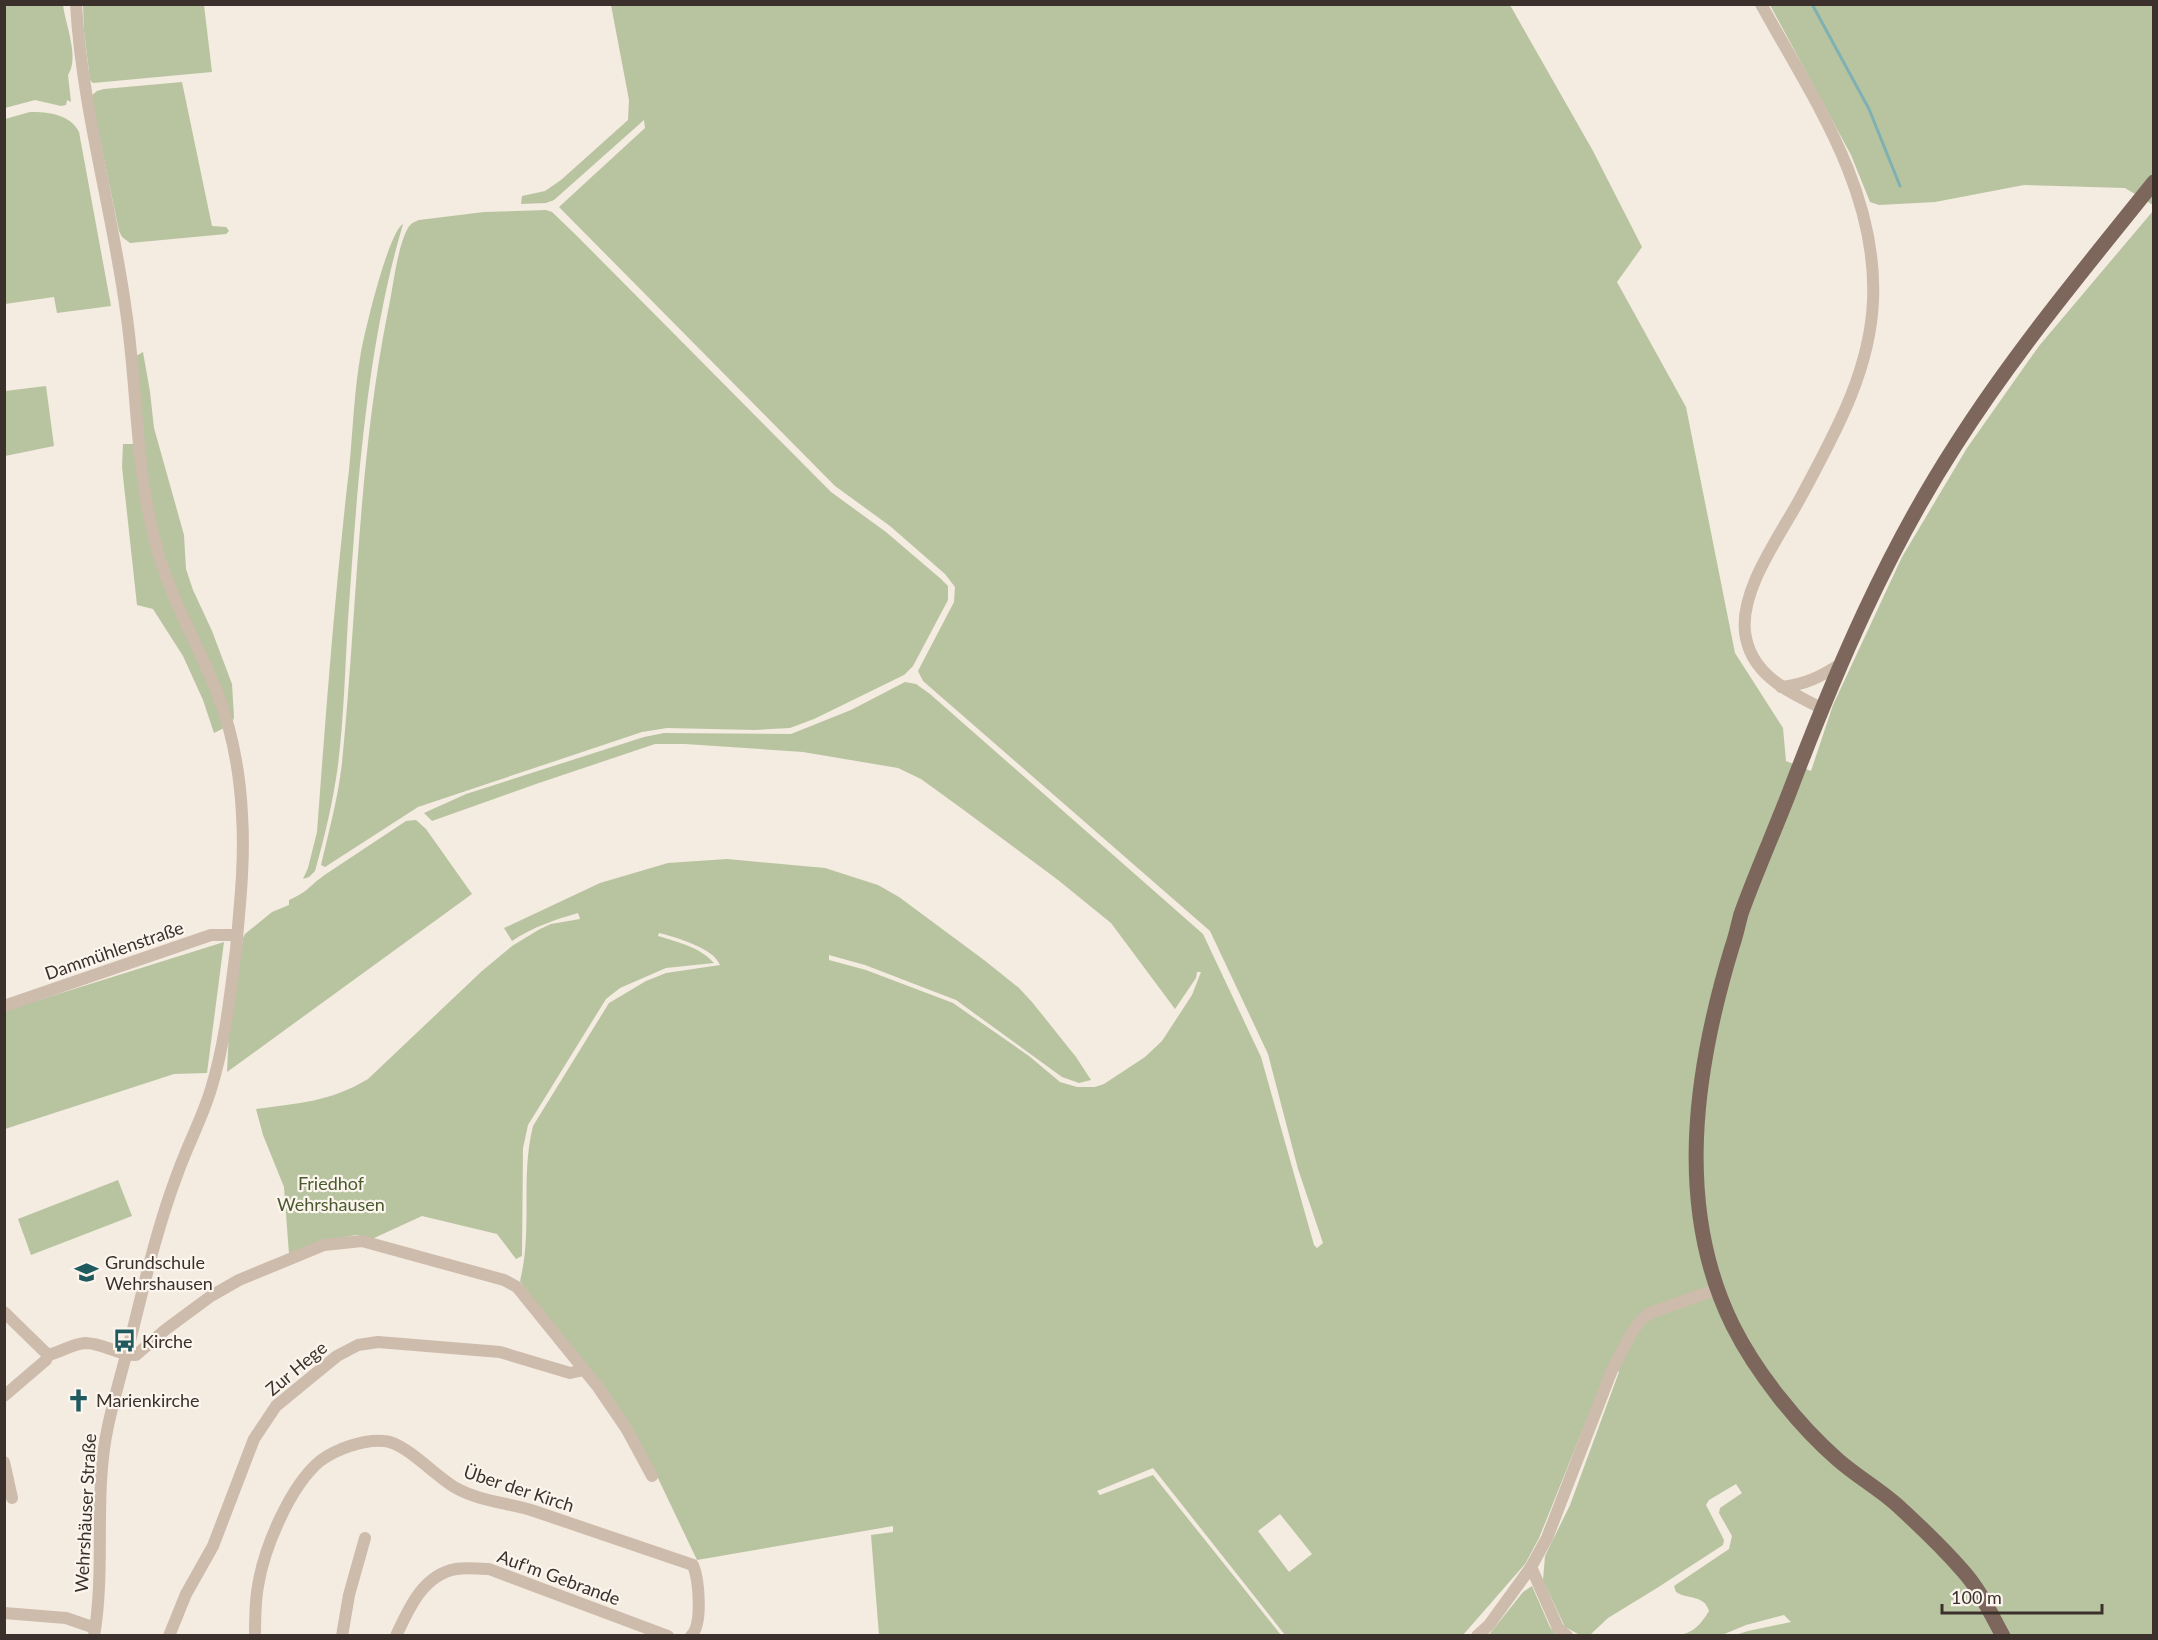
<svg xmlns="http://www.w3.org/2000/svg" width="2158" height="1640" viewBox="0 0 2158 1640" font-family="Lato,sans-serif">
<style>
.green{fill:#b8c4a0;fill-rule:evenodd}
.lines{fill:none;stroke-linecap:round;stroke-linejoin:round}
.stream{stroke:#7fb0b2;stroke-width:3}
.minor{stroke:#cdbbac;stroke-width:12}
.major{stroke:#7d675c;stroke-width:15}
.labels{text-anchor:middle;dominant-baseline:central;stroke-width:4.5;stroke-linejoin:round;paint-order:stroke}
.street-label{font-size:18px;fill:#3b302b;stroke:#fbf5ee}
.park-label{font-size:18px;fill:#4a5a2e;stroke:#fbf5ee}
.poi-label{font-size:18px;fill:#3b302b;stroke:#fbf5ee;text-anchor:start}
</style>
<rect width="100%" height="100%" fill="#f4ebe1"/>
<!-- green -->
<g class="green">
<path d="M5,4L63,5C65,23 80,58 68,75L71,102L67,100L66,105L61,106L35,100L5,108Z"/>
<path d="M83,5H204L212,72L93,83L90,80L84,31Z"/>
<path d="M611,5H1510L1593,151L1642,247L1617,282L1686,407L1735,653L1783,728L1786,761L1811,771L1833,705L1902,557L1967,448L2039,346L2153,211V1635H1735L1748,1631L1791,1622L1784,1615L1746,1625L1722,1635H1677C1693,1634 1701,1624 1709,1611C1704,1594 1688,1600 1676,1592L1674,1586L1729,1549L1732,1536L1719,1513L1720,1508L1742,1493L1736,1484L1709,1500L1706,1505L1724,1540L1723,1545L1657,1588L1608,1618L1590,1635H1580L1565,1627L1543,1580L1545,1556L1570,1505L1619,1372L1610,1362L1539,1538L1525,1564L1463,1635H1285L1153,1468L1097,1491L1100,1495L1153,1475L1281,1635H879L871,1535L893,1532V1526L697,1560L656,1474L520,1281C533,1229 520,1178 533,1126L609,1003L646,981L666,973L720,965C714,948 675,937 659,933L658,936C677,942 700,947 714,963L666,968L620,988L606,999L528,1125L523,1148L522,1256L516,1259L497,1234L422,1216L372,1239L356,1235L324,1241L289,1254L284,1187L263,1135L256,1109C299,1103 330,1102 368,1079L482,971L512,946L540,929L551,924L580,919L578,913C554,920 533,927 512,941L504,928L600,883L668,863L727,859L825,868L878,885L899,897L984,960L1019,988L1032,1002L1076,1057L1091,1080L1079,1083L1062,1077L956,1000L865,965L829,955V960L866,970L953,1003L1029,1056L1060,1082L1077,1087H1095L1104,1084L1145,1057L1162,1041L1192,995L1201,972H1197L1196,978L1175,1009L1111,923L1058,880L961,808L921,779L898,768L803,752L685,744H655L536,784L432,821L424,813L466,794L644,737L664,733L791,734L851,710L905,682L916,684L930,694L1203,934L1261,1057L1314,1245L1317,1248L1323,1243L1298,1169L1268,1054L1210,931L923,681L918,671L954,602L955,587L945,574L890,526L835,486L559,207L645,128L644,120L554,200L546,203L521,204L522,196L545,191L561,180L628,120L629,100ZM1280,1514L1312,1554L1289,1572L1258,1531Z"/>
<path d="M1770,5H2153V205L2125,188L2024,185L1935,202L1879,205L1870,202L1851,155Z"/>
<path d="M182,82L212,226L226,227L229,231L226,234L130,243L122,237L119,231L91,96L97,91L104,89Z"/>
<path d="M30,112C48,112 70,114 79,132L111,306L57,313L54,297L5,304V119Z"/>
<path d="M546,210L552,212L576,235L831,492L886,532L941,579L948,586V600L913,666L904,675L814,719L790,728L755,730L667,728L642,732L418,807L325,867L321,865C329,831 338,798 342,763C357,613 358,460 388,311C393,289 397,247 408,228C411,223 414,222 419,220L484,212Z"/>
<path d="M403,224C366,349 357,490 348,620C345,668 344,717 338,765C333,801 325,836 315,871L309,877L303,879L308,868L317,832C326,711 335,590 349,470C353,431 354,391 361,352C365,331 388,233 403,224Z"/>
<path d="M143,352L150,392L154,428L184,535L186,569L193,590L212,631L232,684L234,717L232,724L214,733L203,700L183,656L153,609L137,605L122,467L123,444H144L136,356Z"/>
<path d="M46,386L54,446L5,456V391Z"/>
<path d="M416,820L426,829L472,894L227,1072L229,1032L243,938L245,934L272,912L289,905V900C308,892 310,885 326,874L406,821Z"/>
<path d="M224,942L207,1073L174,1074L5,1129L4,1011Z"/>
<path d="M118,1180L132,1216L31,1255L18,1219Z"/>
<path d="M1532,1586L1550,1627L1556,1635L1488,1636L1523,1592Z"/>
</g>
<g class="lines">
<!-- stream -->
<path class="stream" d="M1812,4L1869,109L1900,186"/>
<!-- minor -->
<g class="minor">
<path d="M76,4C82,109 112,208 126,311C138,392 135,474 158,552C172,601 198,645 217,692C232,730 240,774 242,815C245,859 240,904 236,949C230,996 225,1044 211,1089C202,1119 187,1146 177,1175C158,1225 146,1277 133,1329C125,1361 115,1393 108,1426C93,1495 106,1566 94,1636"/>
<path d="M1761,4C1812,97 1878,190 1873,301C1870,372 1834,435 1802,495C1782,533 1740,588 1745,632C1750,674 1787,691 1821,708"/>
<path d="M1781,687C1805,685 1822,676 1842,663"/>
<path d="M4,1006L211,935H237"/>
<path d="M4,1312L48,1355"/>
<path d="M48,1355C61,1352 72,1344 85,1343C103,1343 118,1355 136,1355L165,1330L211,1296L239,1280L324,1245L362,1241L504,1280L517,1287L598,1387L626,1428L652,1476"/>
<path d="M4,1396L46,1360L48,1355"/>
<path d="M4,1462L12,1498"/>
<path d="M1531,1567L1558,1628L1567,1636"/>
<path d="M4,1613L66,1618L95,1628"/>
<path d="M169,1636L186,1594L213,1546L254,1439L276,1406L337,1356L358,1345L378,1342L500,1352L570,1373L584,1370"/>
<path d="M255,1636C255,1619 255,1602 258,1586C264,1548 290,1486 320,1461C336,1449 364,1439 384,1441C405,1442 436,1477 456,1488C479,1501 509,1503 534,1511C587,1529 640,1547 693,1565C699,1580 703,1625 691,1636"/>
<path d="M342,1636L349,1595L365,1538"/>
<path d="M396,1636C409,1608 423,1575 456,1569C466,1567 478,1569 489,1569L668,1636"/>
<path d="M1477,1636L1489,1625L1531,1567L1547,1538L1612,1370L1631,1334L1641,1320L1650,1313L1718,1289"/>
</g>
<!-- major -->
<path class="major" d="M2003,1636C1991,1614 1980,1590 1963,1571C1943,1548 1920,1526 1897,1505C1878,1488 1856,1476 1837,1459C1798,1425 1756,1372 1733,1326C1674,1207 1695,1069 1732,947C1736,936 1738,925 1741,914C1756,872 1775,830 1791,788C1836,670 1886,553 1955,446C2014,353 2085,268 2154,182"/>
</g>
<!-- icons -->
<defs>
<symbol id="school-bare" viewBox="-9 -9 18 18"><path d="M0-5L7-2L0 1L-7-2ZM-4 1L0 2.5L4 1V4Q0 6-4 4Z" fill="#1f5a5e" stroke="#fbf5ee" stroke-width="2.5" paint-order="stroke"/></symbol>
<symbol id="bus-bare" viewBox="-9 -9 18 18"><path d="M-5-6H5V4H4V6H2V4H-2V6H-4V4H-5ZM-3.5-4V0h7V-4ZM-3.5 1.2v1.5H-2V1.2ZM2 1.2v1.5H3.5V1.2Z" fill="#1f5a5e" stroke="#fbf5ee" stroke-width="2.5" paint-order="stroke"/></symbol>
<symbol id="church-bare" viewBox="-9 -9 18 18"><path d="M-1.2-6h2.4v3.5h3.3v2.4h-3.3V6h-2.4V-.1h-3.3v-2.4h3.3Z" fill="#1f5a5e" stroke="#fbf5ee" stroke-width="2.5" paint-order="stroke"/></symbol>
</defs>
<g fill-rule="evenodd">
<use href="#school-bare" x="70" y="1256" width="33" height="33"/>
<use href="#bus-bare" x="108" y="1324" width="33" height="33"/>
<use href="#church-bare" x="62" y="1384" width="33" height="33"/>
</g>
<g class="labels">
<!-- street labels -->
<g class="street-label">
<text transform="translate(114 950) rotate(-19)">Dammühlenstraße</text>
<text transform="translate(296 1368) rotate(-40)">Zur Hege</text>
<text transform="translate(519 1488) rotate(18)">Über der Kirch</text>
<text transform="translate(85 1513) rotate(-87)">Wehrshäuser Straße</text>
<text transform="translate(559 1577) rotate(20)">Auf'm Gebrande</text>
</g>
<!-- park labels -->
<g class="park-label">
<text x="331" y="1183">Friedhof<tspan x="331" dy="21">Wehrshausen</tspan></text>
</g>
<!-- poi labels -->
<g class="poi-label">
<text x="105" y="1262">Grundschule<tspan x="105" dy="21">Wehrshausen</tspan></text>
<text x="142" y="1341">Kirche</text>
<text x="96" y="1400">Marienkirche</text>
</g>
</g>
<!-- border -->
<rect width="2158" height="1640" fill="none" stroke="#3b302b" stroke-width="12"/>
<!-- scale -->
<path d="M1942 1604v9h160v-9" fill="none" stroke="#3b302b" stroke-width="3"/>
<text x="1951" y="1604" font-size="18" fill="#3b302b" stroke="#fbf5ee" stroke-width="4.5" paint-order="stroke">100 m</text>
</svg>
